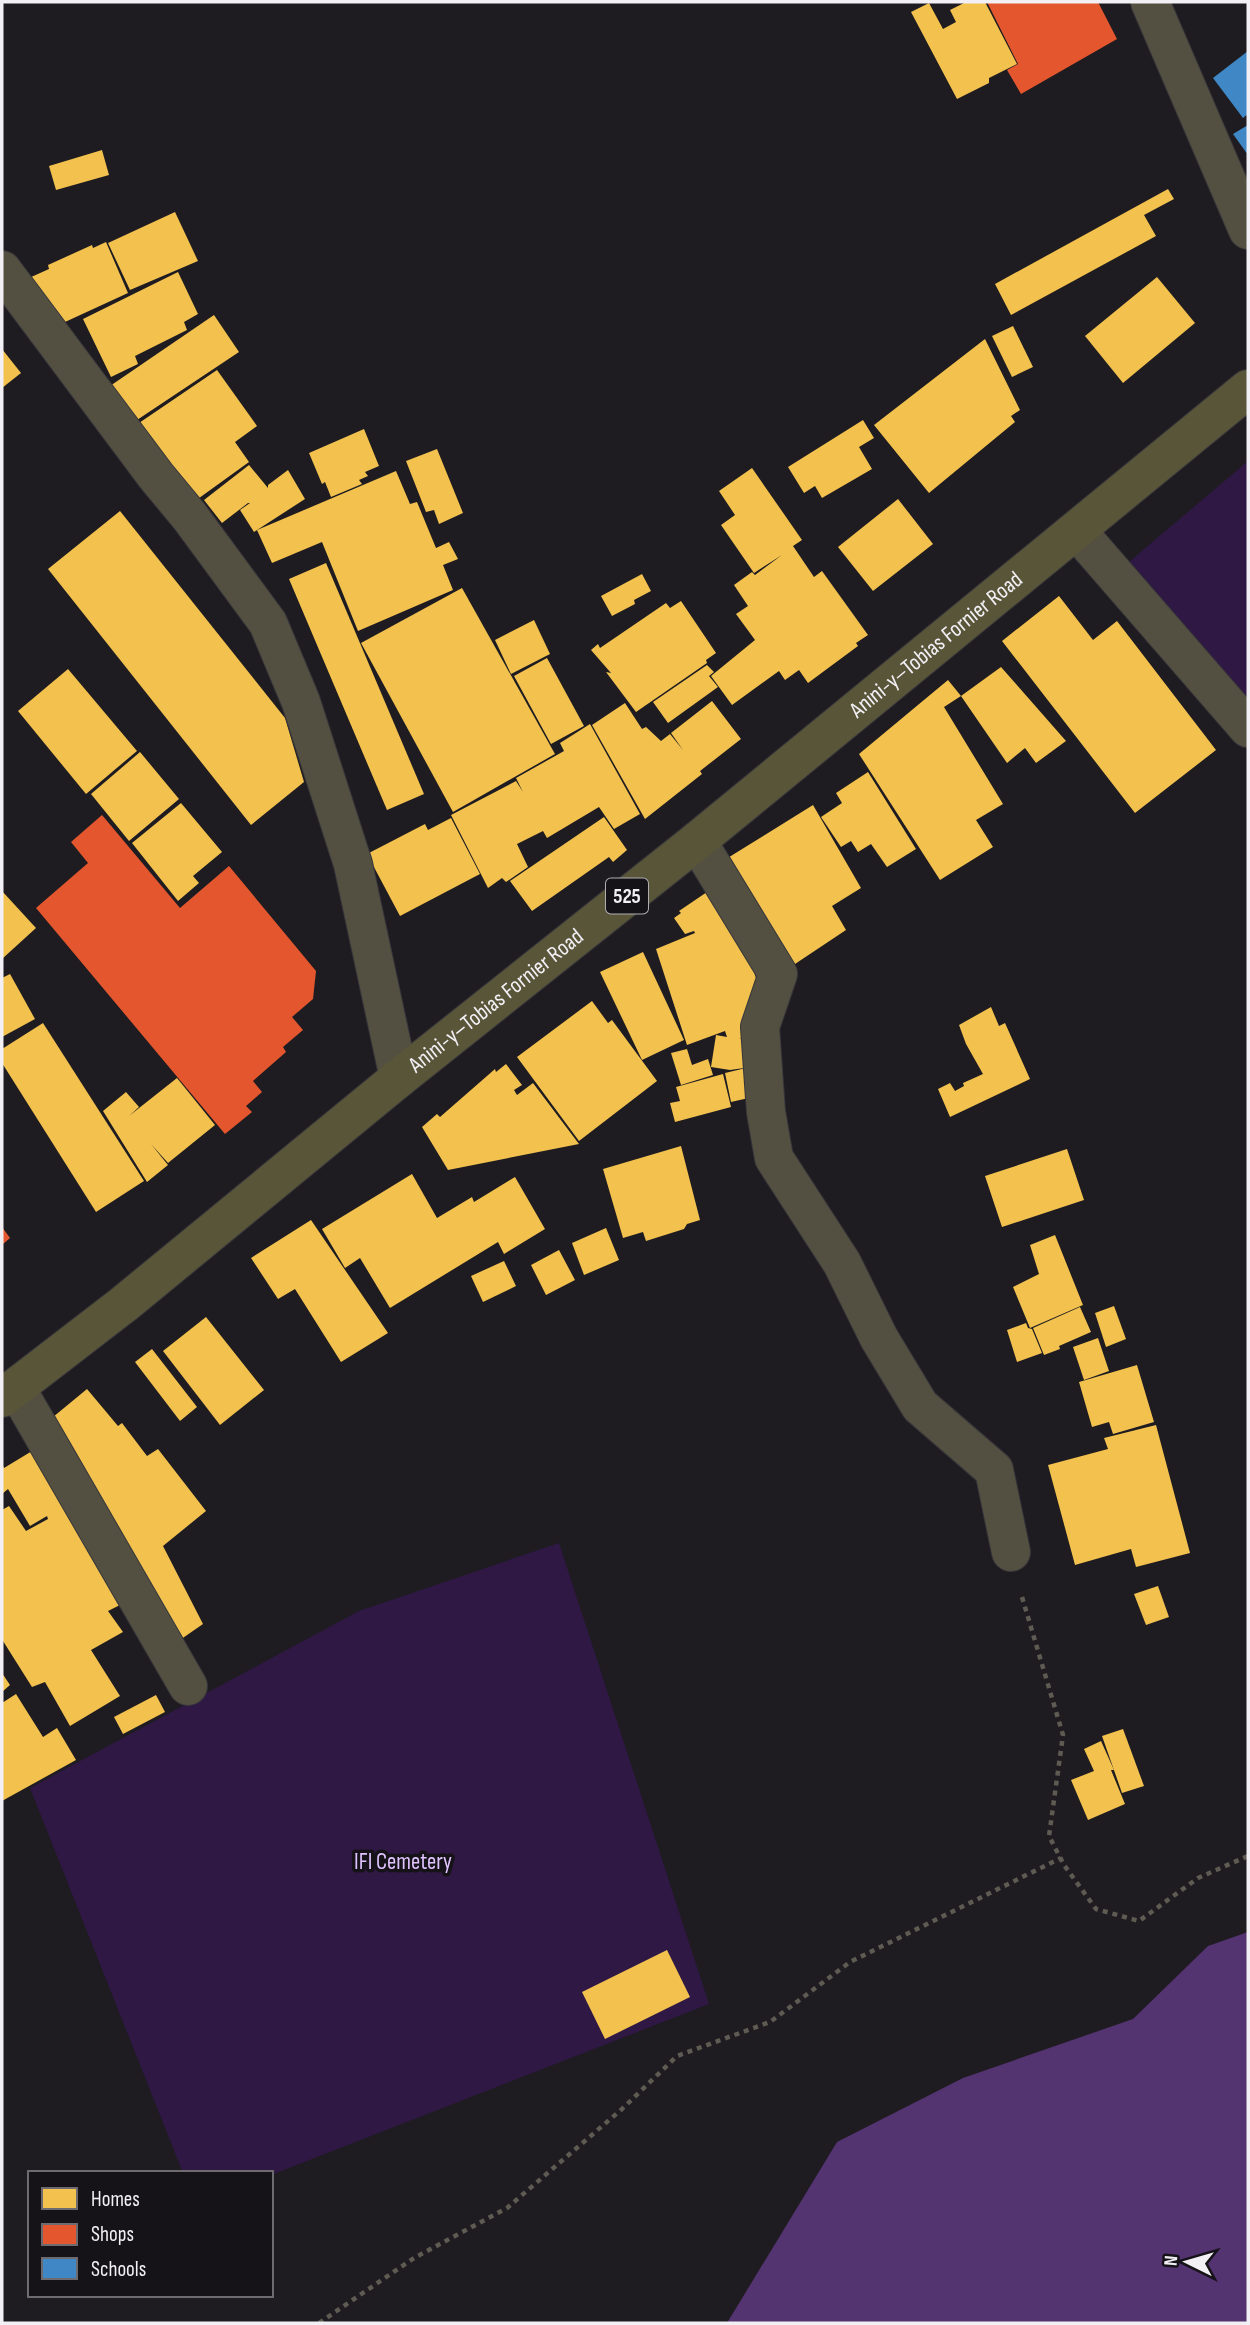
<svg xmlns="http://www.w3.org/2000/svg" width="1250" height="2325" viewBox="0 0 1250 2325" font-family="'Sofia Sans Condensed',sans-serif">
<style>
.green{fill:#2f1844}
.water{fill:#543371}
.homes{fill:#f2c14e}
.shops{fill:#e4572e}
.schools{fill:#3f88c5}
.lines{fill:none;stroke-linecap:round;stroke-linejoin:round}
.minor-casing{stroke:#37363a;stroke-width:40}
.major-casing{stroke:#37363a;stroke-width:40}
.path{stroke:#5d5b52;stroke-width:4.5;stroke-dasharray:5 5;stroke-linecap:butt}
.minor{stroke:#535041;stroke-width:38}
.major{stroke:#595539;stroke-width:38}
.labels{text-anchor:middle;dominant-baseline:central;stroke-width:7;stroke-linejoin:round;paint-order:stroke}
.shield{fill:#151218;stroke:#b0adb3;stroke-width:2}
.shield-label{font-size:21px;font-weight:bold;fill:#f2f0f5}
.street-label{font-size:23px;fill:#f2f0f5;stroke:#151218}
.park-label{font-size:23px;fill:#dfc2fe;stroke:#151218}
</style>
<rect width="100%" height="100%" fill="#1e1c21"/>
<!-- green -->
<g class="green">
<path d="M1248,461V725L1129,562Z"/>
<path d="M559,1543L709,2004L271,2175V2173H183L30,1788L359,1611Z"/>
</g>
<!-- water -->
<path class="water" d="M1248,1932V2323H727L837,2142L963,2078L1133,2019L1208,1946Z"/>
<!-- homes -->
<g class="homes">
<path d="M966,2H985L1017,64L989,78V83L957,99L911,12L929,3L943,29L956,22L950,10Z"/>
<path d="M102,150L109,175L56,190L49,166Z"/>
<path d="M1168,189L1174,199L1144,215L1156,236L1011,315L995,284Z"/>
<path d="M175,212L198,261L130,290L108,243Z"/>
<path d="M106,242L128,293L52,328L29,278L49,269L48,265L92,245L93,248Z"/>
<path d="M178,272L198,314L184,322L187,330L135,356L138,364L111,377L83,319Z"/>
<path d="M1157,277L1195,323L1123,383L1085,336Z"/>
<path d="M214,315L239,352L134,422L110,386Z"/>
<path d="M1013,326L1033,367L1012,377L992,336Z"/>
<path d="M985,339L1020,410L1011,416L1015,422L929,493L874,425Z"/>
<path d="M2,349L21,373L2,388Z"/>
<path d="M217,370L257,426L235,442L249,462L195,501L139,423Z"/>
<path d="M863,420L874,438L859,447L872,469L822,498L815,486L804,493L788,467Z"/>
<path d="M364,429L379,466L365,472L368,476L359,480L362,484L331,497L325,482L322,484L309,453Z"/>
<path d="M437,449L463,513L439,524L434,510L426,512L406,461Z"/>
<path d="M249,465L268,488V485L288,470L305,499L254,532L240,510L250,503H248L222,523L204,500Z"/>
<path d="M752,468L802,540L793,546L814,577L822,571L868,635L856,643L858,646L808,683L799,670L785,680L779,671L732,705L711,676L755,640L736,614L748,606L734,585L752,572L755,575L782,555L754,573L721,525L735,515L719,491Z"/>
<path d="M396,471L410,504L417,502L436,548L449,542L458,559L443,565L453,590L358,631L322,542L272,563L257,530Z"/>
<path d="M898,499L933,544L873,591L838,547Z"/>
<path d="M120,511L285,718L304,782L251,825L48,569Z"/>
<path d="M326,563L424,794L387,810L289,579Z"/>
<path d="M642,574L651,591L634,600L635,604L612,616L601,596Z"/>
<path d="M462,588L555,754L453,812L361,643Z"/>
<path d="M1059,596L1093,640L1117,621L1216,750L1135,813L1002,641Z"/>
<path d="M681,601L716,653L706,660L707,663L636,712L606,672L611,673L591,650L598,644L600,648L666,603L670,608Z"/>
<path d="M534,620L550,654L511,674L495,640Z"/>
<path d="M547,658L584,726L551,744L514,676Z"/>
<path d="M707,665L714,672L709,676L718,687L668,723L653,702Z"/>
<path d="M1001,667L1066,741L1036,763L1025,748L1007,763L961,696Z"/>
<path d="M68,669L137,751L86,794L18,711Z"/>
<path d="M948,680L961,696L944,707L1003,804L976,820L993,847L940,880L859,754Z"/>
<path d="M712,701L741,739L700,771L702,774L645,819L592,725L625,703L642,729L646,727L661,741L670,734L683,750L671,733Z"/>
<path d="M590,724L640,814L614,829L599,807L547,838L543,831L517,844L528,867L506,882L502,878L488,888L451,815L516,781L523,792L516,778L564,751L560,743Z"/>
<path d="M140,752L179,799L129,841L91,794Z"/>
<path d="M868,772L916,849L887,867L871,844L858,852L851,841L841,847L821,817L842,803L836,793Z"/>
<path d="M181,803L222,852L193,876L199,883L178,901L132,843Z"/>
<path d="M813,805L861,888L832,906L846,930L792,966L726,859Z"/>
<path d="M604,817L627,850L613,862L609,857L532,911L510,881Z"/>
<path d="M451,818L480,874L400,916L367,854L425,824L428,830Z"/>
<path d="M2,891L36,928L2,959Z"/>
<path d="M707,892L747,951L759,987L750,1040L739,1038L748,1041L744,1068L730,1070L711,1067L716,1035L727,1037L725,1031L687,1045L656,949L695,933L694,931L685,934L674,918L681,913L679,911Z"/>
<path d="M643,952L684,1040L642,1060L600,972Z"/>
<path d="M10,974L35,1019L2,1037V978Z"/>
<path d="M592,1001L608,1023L612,1020L657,1081L579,1141L517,1057Z"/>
<path d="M991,1007L999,1026L1005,1023L1030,1079L950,1117L938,1089L950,1083L955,1091L964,1086L963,1083L983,1074L966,1044L959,1025Z"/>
<path d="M43,1023L144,1181L96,1212L2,1063V1049Z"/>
<path d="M687,1049L692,1065L708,1059L713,1075L681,1085L671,1053Z"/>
<path d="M506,1064L522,1085L514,1090L517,1095L533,1083L579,1144L448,1170L422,1127L437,1114L440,1117L495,1069L496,1072Z"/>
<path d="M746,1068L753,1097L731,1102L725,1073Z"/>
<path d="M723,1074L731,1107L675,1122L670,1103L680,1101L676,1087Z"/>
<path d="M177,1078L215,1125L168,1163L151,1144L168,1165L147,1182L103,1111L126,1092L139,1107L129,1116Z"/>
<path d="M681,1146L700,1220L687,1224L684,1229L646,1241L643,1232L623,1238L603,1169Z"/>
<path d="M1067,1149L1084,1200L1002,1227L985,1176Z"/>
<path d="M412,1174L437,1218L472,1197L474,1202L515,1177L545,1229L504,1254L498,1242L390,1308L360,1258L345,1268L322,1229Z"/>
<path d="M311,1220L388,1333L341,1362L295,1289L278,1299L251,1258Z"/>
<path d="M606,1228L619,1260L584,1275L572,1243Z"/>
<path d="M1055,1235L1083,1305L1030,1328L1013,1287L1039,1274L1030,1245Z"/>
<path d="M559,1250L575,1280L546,1295L531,1265Z"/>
<path d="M504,1261L516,1286L483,1302L471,1276Z"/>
<path d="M1114,1306L1126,1339L1106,1347L1095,1313Z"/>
<path d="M1080,1307L1091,1332L1059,1346L1060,1349L1044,1355L1033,1328Z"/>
<path d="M206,1317L264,1390L220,1425L163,1351Z"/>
<path d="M1026,1323L1028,1328L1032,1329L1042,1353L1017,1362L1007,1330Z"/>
<path d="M1098,1338L1109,1371L1084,1380L1073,1347Z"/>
<path d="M152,1349L197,1407L180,1421L135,1362Z"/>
<path d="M1137,1365L1154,1422L1113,1434L1109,1422L1092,1427L1079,1382Z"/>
<path d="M87,1389L118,1426L122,1423L147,1456L158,1449L206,1511L163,1546L203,1624L177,1642L47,1422Z"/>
<path d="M1156,1425L1190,1553L1136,1567L1131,1549L1075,1565L1048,1465L1108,1449L1104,1438Z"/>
<path d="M37,1448L126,1602L108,1611L123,1632L91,1650L120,1696L70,1726L45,1682L32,1687L3,1641L2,1642V1510L9,1506L26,1531L48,1519L47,1516L30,1526L8,1489L2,1494V1464L4,1468Z"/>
<path d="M1158,1586L1169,1617L1146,1625L1134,1594Z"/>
<path d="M2,1673L10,1685L2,1692Z"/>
<path d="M16,1694L43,1737L57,1728L76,1760L2,1801V1703Z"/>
<path d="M156,1695L165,1712L123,1734L114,1717Z"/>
<path d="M1123,1729L1144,1786L1122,1793L1102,1736Z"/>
<path d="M1101,1741L1114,1770H1111L1125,1804L1088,1820L1071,1780L1094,1771L1084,1749Z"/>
<path d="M667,1950L690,1997L605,2039L582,1992Z"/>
</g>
<!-- shops -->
<g class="shops">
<path d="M987,2H1098L1117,39L1021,94L1007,70L1018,64Z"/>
<path d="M102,815L180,908L229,866L316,971L313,999L292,1017L303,1030L283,1047L286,1052L253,1081L262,1092L246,1106L252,1112L225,1134L36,908L88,863L71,842Z"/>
<path d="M2,1227L10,1238L2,1245Z"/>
</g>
<!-- schools -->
<g class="schools">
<path d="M1248,51V114L1243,118L1213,78Z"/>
<path d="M1248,125V155L1233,134Z"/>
</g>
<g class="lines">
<defs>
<g id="minor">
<path d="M1150,2L1248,230"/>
<path d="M2,270L156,476L190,517L268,623L301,702L353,864L399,1078"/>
<path d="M1077,531L1248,728"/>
<path d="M697,841L778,974L760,1027L766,1112L774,1158L842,1263L879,1338L920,1406L994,1470L1011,1552"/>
<path d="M16,1388L188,1686"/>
</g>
<g id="major">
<path id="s1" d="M2,1398L124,1304L399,1078L697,841L1248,389"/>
</g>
</defs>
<!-- minor casing -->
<use href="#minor" class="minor-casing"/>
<!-- major casing -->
<use href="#major" class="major-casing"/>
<!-- path -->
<g class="path">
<path d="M1022,1597L1063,1735L1049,1836L1064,1865L1096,1909L1139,1921L1198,1878L1248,1856"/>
<path d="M319,2323L414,2258L507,2208L622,2109L677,2056L770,2022L850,1962L1061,1858"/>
</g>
<!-- minor -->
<use href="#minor" class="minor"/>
<!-- major -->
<use href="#major" class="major"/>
</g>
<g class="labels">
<!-- shield labels -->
<rect class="shield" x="606" y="878.5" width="42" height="35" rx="5"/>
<g class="shield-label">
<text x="627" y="896">525</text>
</g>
<!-- street labels -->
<g class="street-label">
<text stroke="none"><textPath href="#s1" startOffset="1200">Anini-y–Tobias Fornier Road</textPath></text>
<text stroke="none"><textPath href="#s1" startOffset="634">Anini-y–Tobias Fornier Road</textPath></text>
</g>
<!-- park labels -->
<g class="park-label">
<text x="403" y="1862">IFI Cemetery</text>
</g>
</g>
<!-- border -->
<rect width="1250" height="2325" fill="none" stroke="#f2f0f5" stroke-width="7"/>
<!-- legend -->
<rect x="28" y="2171" width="245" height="126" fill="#151218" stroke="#6d6b70" stroke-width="2"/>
<rect x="42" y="2188" width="35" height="21" fill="#f2c14e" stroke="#6d6b70" stroke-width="2"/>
<text x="91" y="2206" font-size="21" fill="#f2f0f5">Homes</text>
<rect x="42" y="2224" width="35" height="21" fill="#e4572e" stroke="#6d6b70" stroke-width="2"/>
<text x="91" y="2241" font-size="21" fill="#f2f0f5">Shops</text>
<rect x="42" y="2258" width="35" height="21" fill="#3f88c5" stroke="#6d6b70" stroke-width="2"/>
<text x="91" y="2276" font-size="21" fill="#f2f0f5">Schools</text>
<!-- north arrow -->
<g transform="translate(1187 2262) rotate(275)" stroke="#151218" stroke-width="5" paint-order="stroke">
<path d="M0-5L12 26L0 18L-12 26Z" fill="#f2f0f5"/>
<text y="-10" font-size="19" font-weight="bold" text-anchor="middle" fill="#f2f0f5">N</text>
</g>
</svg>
